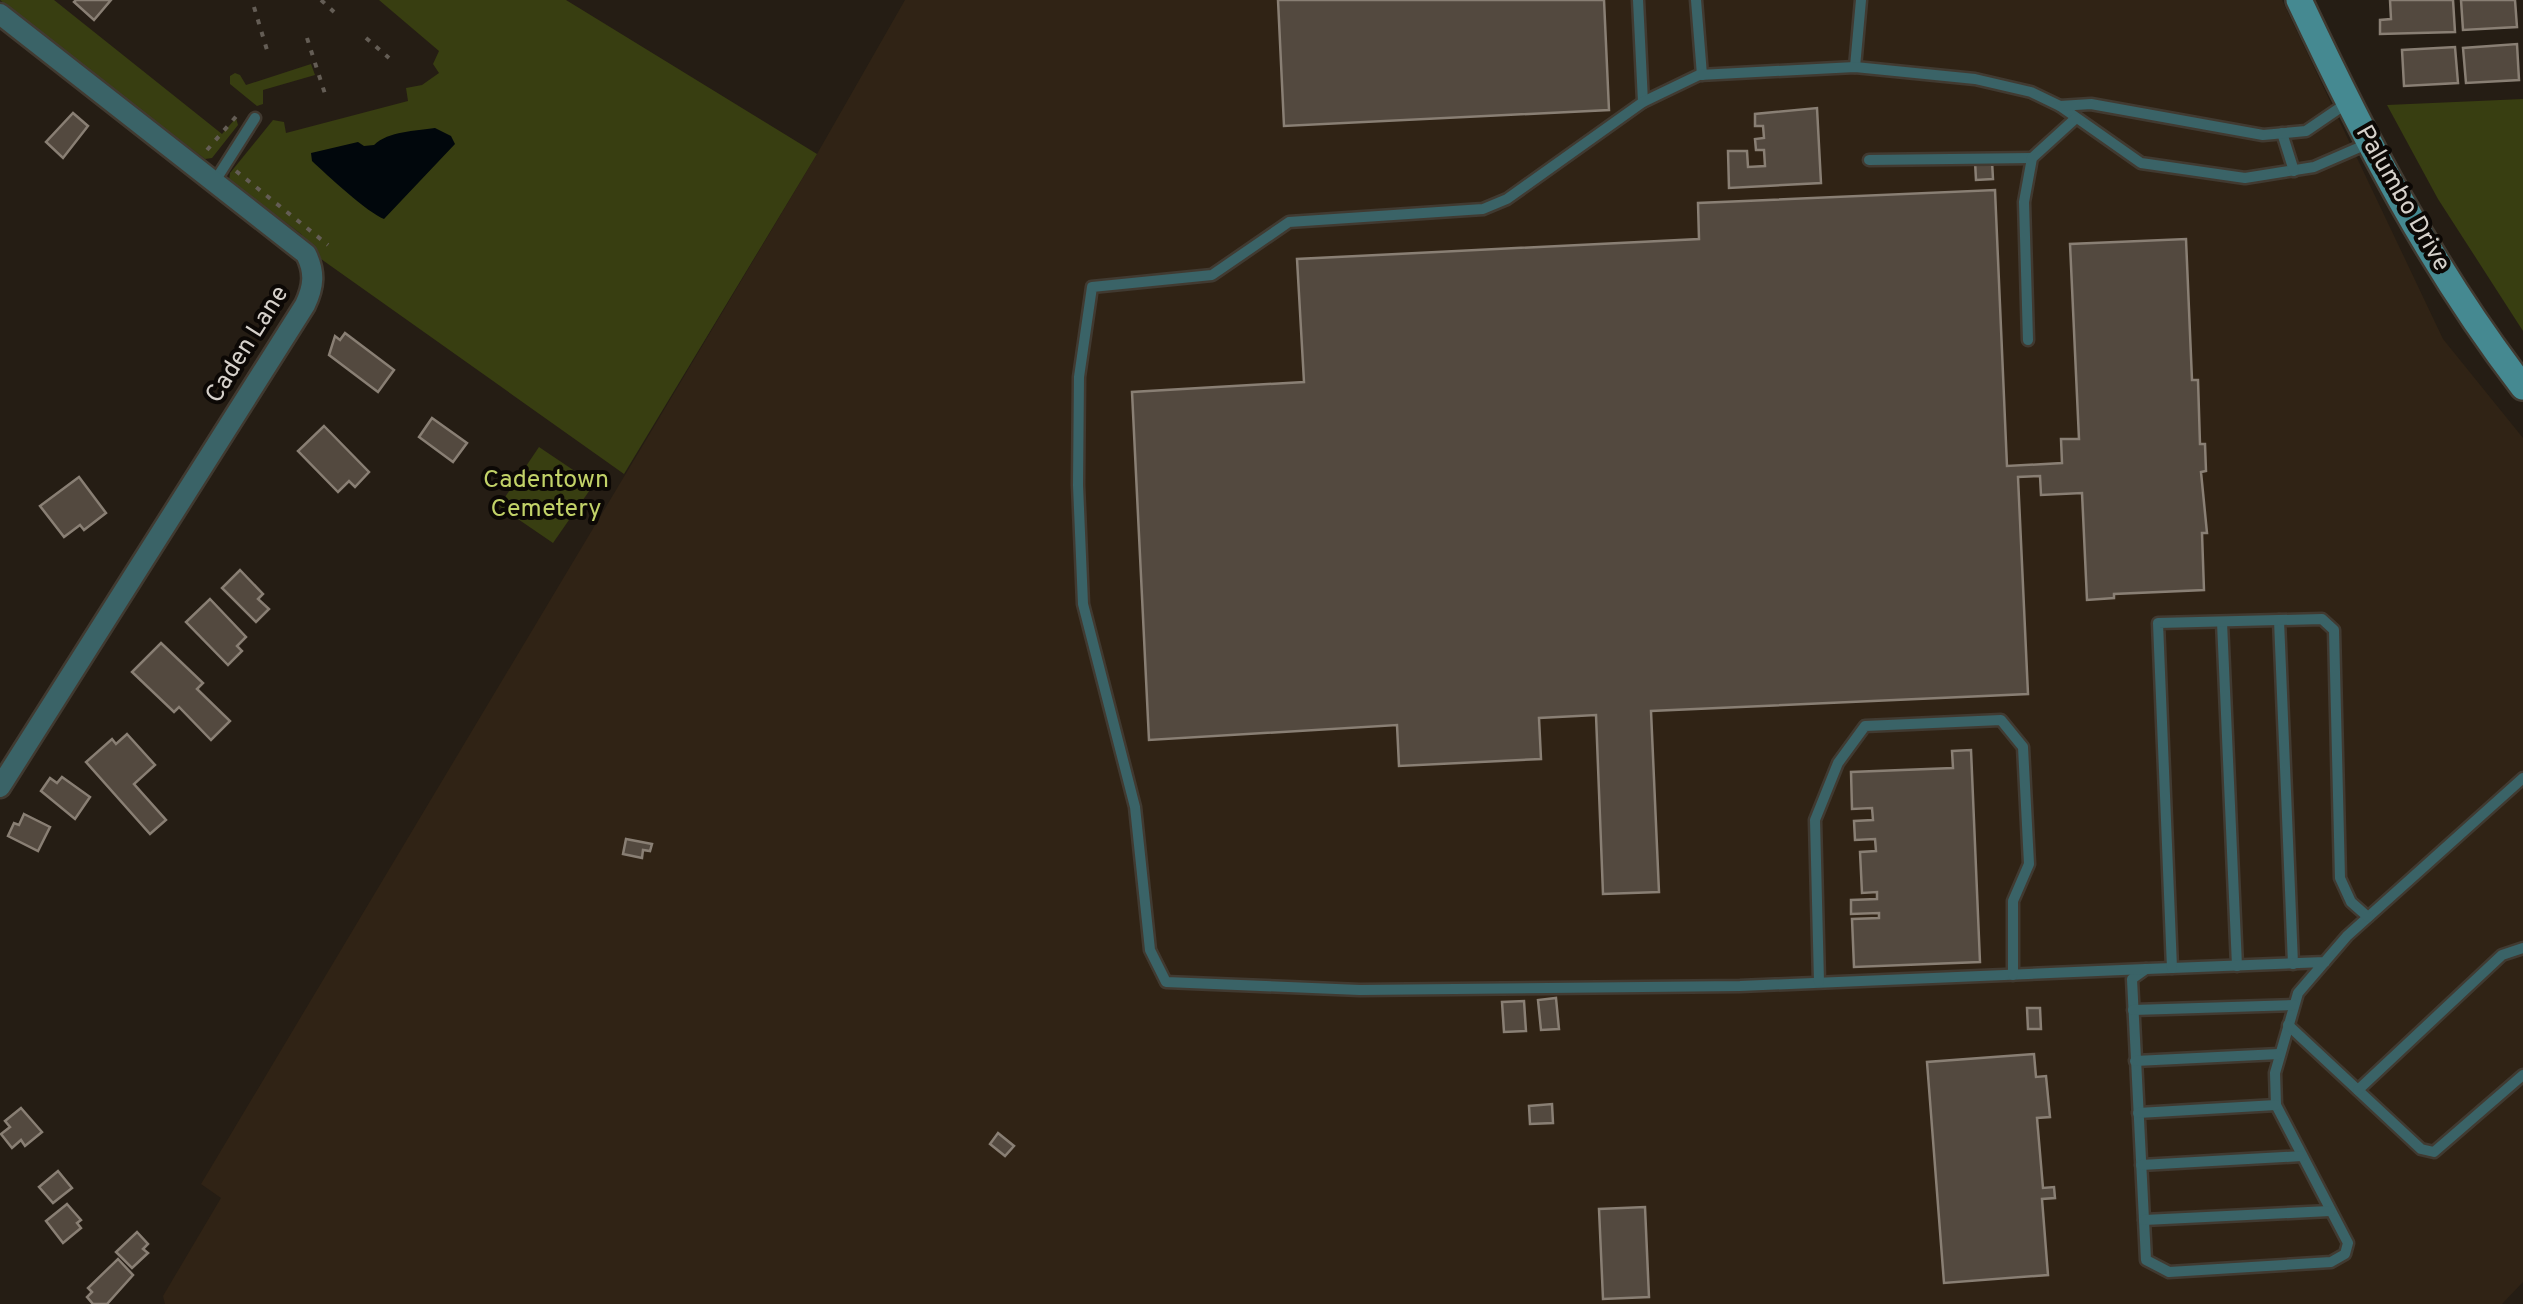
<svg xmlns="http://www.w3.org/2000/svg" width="2523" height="1304" viewBox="0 0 2523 1304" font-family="Overpass,sans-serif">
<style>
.built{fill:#302315}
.green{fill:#383e11}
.water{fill:#01070c}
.building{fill:#53493f;stroke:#897f74;stroke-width:2.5}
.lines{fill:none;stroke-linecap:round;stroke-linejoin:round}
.lane-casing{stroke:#413a31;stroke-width:15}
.street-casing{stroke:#413a31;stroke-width:25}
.secondary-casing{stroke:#413a31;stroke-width:30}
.path{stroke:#645d55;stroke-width:4;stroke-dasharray:5 8;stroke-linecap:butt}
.lane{stroke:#3a6367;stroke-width:10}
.street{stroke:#3a6367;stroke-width:20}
.secondary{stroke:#458991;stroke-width:25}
.labels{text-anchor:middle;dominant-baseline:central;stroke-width:8;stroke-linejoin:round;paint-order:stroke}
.street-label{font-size:25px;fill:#d6d1cb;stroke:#0c0805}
.park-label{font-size:25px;fill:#c2d268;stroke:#0c0805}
</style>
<rect width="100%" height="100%" fill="#251d14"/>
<!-- built -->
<path class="built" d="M905,0H2282L2443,339L2523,438V1282L2502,1304H165L163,1296L221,1198L201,1184L817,154Z"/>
<!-- green -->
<g class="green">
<path d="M0,0H54L222,134L236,118L238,125L212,158L205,159L71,58Z"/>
<path d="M379,0H566L817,154L624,474L321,259L301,234L229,180L230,173L273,120L284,122L286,133L408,101L406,88L422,85L439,73L433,64L439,51Z"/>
<path d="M311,64L315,75L263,90V104L257,106L230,84V76L235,73L240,75L246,85Z"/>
<path d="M2523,99V331L2438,199L2387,105Z"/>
<path d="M539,447L594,484L553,543L499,506Z"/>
</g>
<!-- water -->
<path class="water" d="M435,128L451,136L455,144L384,219C368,213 327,175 312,161L311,153L358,142L364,146L374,145C389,131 415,131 435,128Z"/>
<!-- building -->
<g class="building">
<path d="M76,0H111L94,20L74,2Z"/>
<path d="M1278,0H1604L1609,110L1284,126Z"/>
<path d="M2390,0H2453L2455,32L2380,34V20L2391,19Z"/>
<path d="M2461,0H2515L2517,27L2463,30Z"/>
<path d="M2517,44L2519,80L2466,83L2463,48Z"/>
<path d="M2455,47L2458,83L2404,86L2402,50Z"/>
<path d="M1817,108L1821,183L1729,188L1728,151H1747L1748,167L1765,166L1764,150H1756L1755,139L1764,138L1763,126H1755V114Z"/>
<path d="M73,113L88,126L63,158L46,142Z"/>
<path d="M1975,161H1992L1993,179L1976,180Z"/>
<path d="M1995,190L2007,466L2062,463L2061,439H2079L2070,244L2186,239L2192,380H2198L2200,444H2205L2206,471L2201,472L2207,533H2202L2204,590L2114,594V598L2087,600L2082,493L2041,495L2040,476L2018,477L2028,694L1651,711L1659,892L1603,894L1596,715L1539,718L1541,759L1399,766L1397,725L1149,740L1132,392L1304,382L1297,259L1699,239L1698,203Z"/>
<path d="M345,333L394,370L378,392L329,355L335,336L340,340Z"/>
<path d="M432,418L467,443L453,462L419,437Z"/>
<path d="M324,426L369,472L355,487L349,481L338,492L298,451Z"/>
<path d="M79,477L106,513L84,530L80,525L64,537L40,506Z"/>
<path d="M240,570L263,594L258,599L269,609L256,622L222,588Z"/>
<path d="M210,599L246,637L237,646L242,651L228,665L186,622Z"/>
<path d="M161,643L203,683L197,689L230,721L211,740L179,707L174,712L132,672Z"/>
<path d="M127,734L155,765L134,784L166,820L150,834L86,762L112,739L116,744Z"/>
<path d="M1971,750L1980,962L1854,967L1852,919L1879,918V913L1851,914V900L1877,899V892L1862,893L1860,852L1876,851L1875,839L1855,840L1854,821L1873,820L1872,808L1852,809L1851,772L1953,768L1952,751Z"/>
<path d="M62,777L90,797L75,819L41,791L50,778L57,783Z"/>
<path d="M24,814L50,827L38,851L8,836L14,823L19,825Z"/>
<path d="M626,839L652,844L650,851L643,850L642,858L623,854Z"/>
<path d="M1556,998L1559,1029L1541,1030L1538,1000Z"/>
<path d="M1524,1001L1526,1031L1504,1032L1502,1002Z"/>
<path d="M2027,1008H2040L2041,1029H2028Z"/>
<path d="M2034,1054L2036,1077L2046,1076L2050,1117L2037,1118L2043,1188L2054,1187L2055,1198L2042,1199L2048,1275L1944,1283L1927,1062Z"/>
<path d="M1552,1104L1553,1123L1530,1124L1529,1106Z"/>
<path d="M21,1108L42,1132L25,1146L21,1140L12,1148L1,1134L10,1127L5,1121Z"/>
<path d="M998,1133L1014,1146L1005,1156L990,1144Z"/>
<path d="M58,1171L72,1188L53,1203L39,1187Z"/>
<path d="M67,1204L81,1220L77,1223L81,1228L63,1243L46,1221Z"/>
<path d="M1645,1207L1649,1297L1603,1299L1599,1209Z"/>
<path d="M137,1232L148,1244L143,1249L148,1253L132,1268L116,1252Z"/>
<path d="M118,1259L133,1275L107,1304H93L87,1297L92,1292L88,1288Z"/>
</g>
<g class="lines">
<defs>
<g id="lane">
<path d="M1638,0L1643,102"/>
<path d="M1696,0L1702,75"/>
<path d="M1855,67L1861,0"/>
<path d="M2060,106L2141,163L2245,178L2314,167L2367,144"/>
<path d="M2282,133L2294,171"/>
<path d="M1869,160L2032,158"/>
<path d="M215,181L255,118"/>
<path d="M2028,340L2024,202L2032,158L2076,118"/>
<path d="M2279,620L2293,964"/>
<path d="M2222,622L2237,966"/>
<path d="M2325,962L2146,969L2132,979L2146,1260L2169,1272L2331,1262L2345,1254L2348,1243L2276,1105L2275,1073L2298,993L2347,936L2523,778"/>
<path d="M2172,968L2158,623L2322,619L2334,630L2340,878L2351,902L2368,917"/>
<path d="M2146,969L1740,986L1360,990L1166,982L1150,950L1135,807L1083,604L1078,485L1079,377L1092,287L1212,275L1289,222L1483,209L1507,199L1643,102L1699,75L1855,67L1975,79L2031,92L2060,106L2091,104L2263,135L2306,131L2347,103"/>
<path d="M1819,982L1815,820L1838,763L1865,726L2001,720L2023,747L2029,864L2013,901V975"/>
<path d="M2133,1010L2294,1005"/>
<path d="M2288,1025L2421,1149L2434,1152L2523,1075"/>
<path d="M2135,1061L2279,1054"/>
<path d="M2358,1090L2502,955L2523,948"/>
<path d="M2138,1113L2276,1105"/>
<path d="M2141,1165L2302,1156"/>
<path d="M2144,1220L2330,1211"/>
</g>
<path id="street" d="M0,14L306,254C315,272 314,286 305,305L0,787"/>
<path id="secondary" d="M2299,0C2363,136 2431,268 2523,387"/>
</defs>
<!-- lane casing -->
<use href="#lane" class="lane-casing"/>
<!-- street casing -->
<use href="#street" class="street-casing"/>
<!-- secondary casing -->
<use href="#secondary" class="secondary-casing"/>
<!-- path -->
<g class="path">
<path d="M321,0L334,12"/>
<path d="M254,7L267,50"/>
<path d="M307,38L326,97"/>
<path d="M366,38L389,58"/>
<path d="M207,150L240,112"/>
<path d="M236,171L328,245"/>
</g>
<!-- lane -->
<use href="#lane" class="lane"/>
<!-- street -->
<use href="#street" class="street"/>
<!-- secondary -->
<use href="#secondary" class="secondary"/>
</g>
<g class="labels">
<!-- street labels -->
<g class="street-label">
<text transform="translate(2402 199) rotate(60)">Palumbo Drive</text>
<text transform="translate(248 345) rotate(-58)">Caden Lane</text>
</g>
<!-- park labels -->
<g class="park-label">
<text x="546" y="481">Cadentown<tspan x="546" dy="29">Cemetery</tspan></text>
</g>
</g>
</svg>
